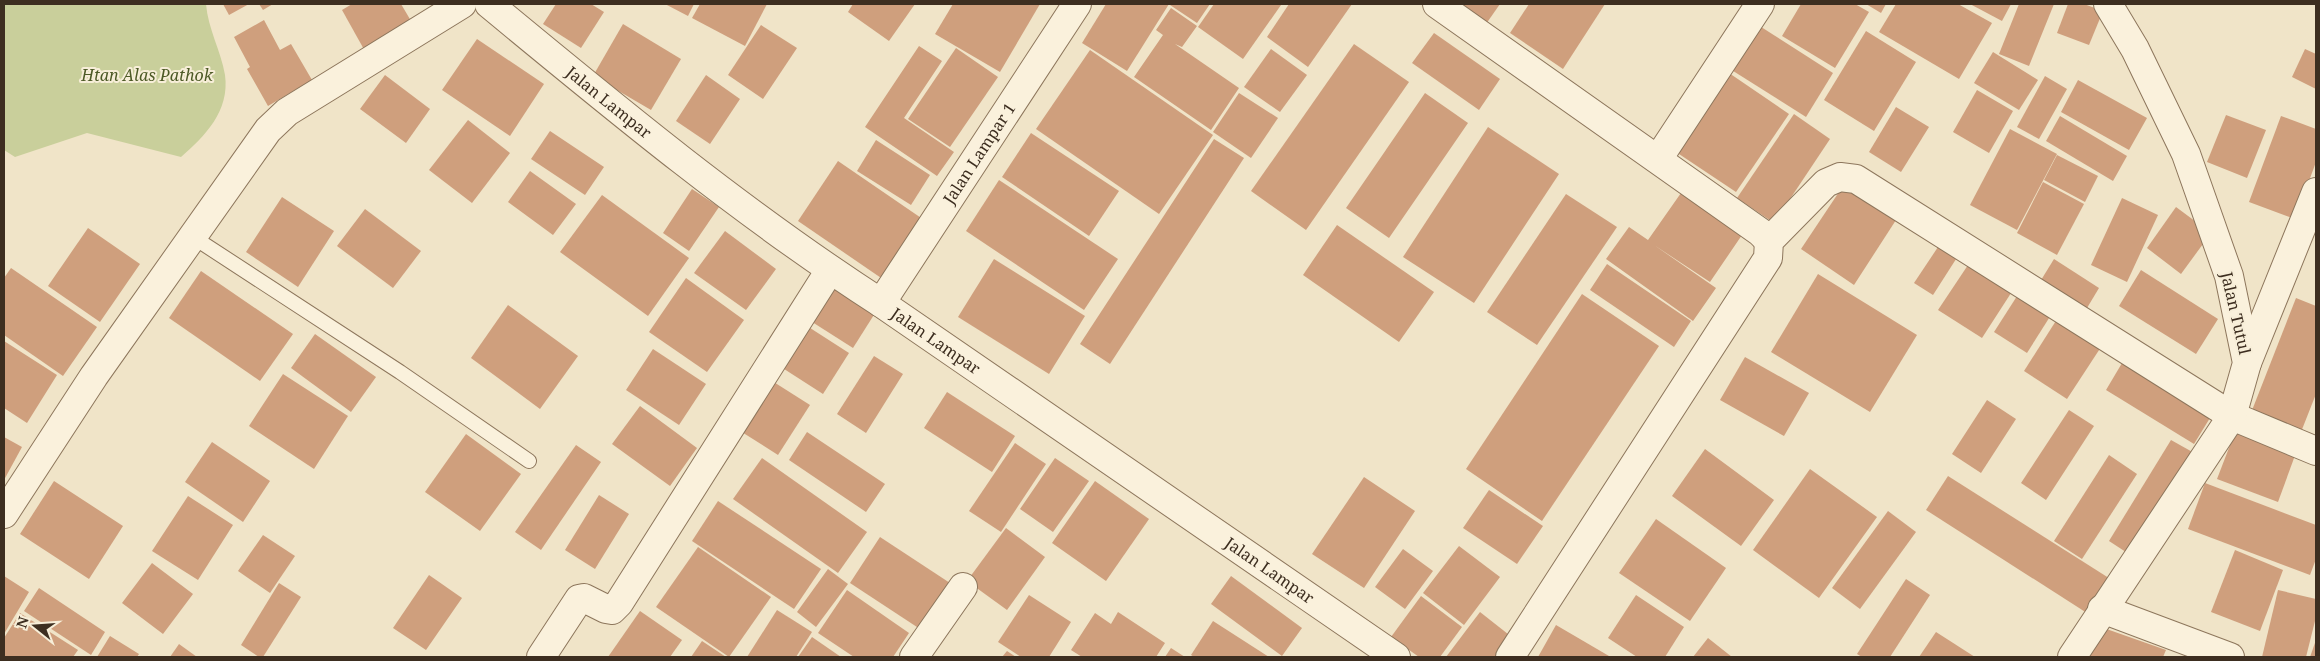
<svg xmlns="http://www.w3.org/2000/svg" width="2320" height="661" viewBox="0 0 2320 661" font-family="'Noto Serif',serif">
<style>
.green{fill:#c9cf9b}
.building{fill:#cf9f7d}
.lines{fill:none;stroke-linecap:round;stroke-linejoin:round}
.service-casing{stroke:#8d765c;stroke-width:16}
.minor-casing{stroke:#8d765c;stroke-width:30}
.service{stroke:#faf1dc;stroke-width:14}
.minor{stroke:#faf1dc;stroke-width:28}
.labels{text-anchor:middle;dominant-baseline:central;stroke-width:4;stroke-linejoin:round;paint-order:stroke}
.park-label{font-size:16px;font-style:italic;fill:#4d5a26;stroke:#f7eed8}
.street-label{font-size:16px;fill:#3d2e20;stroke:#f7eed8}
</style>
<rect width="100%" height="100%" fill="#f0e4c8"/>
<!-- green -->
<path class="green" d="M4,4H206C208,29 221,51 225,75C230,111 205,136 181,157L87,133L15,157L4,150Z"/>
<!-- building -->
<g class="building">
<path d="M223,4H249L229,15Z"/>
<path d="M259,4H273L263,10Z"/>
<path d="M352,4H401L414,26L366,53L342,10Z"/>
<path d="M556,4H591L604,12L581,48L543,24Z"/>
<path d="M665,4H694L688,16Z"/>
<path d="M700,4H767L745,46L692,18Z"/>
<path d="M853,4H915L889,41L848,12Z"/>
<path d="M953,4H1040L1000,72L935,34Z"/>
<path d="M1106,4H1169L1127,71L1082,43Z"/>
<path d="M1171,4H1210L1197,23L1170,5Z"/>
<path d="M1214,4H1279L1281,5L1243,59L1198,27Z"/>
<path d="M1289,4H1352L1308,67L1267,37Z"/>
<path d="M1456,4H1500L1486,24Z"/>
<path d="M1529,4H1605L1563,69L1510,33Z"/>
<path d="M1801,4H1855L1869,12L1835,68L1782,36Z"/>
<path d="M1866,4H1886L1881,13Z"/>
<path d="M1896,4H1958L1992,23L1959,79L1879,32Z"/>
<path d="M1970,4H2011L2002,21Z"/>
<path d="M2019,4H2054L2029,66L1999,54Z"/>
<path d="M2068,4H2084L2103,11L2089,45L2057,33Z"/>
<path d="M1171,8L1197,26L1182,47L1175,44L1239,88L1211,130L1134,77L1163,35L1156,30Z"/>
<path d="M264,20L280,50L291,44L312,80L268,106L247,69L250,67L234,37Z"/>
<path d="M623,24L681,59L651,110L593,76Z"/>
<path d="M761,25L797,48L763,99L728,75Z"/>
<path d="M1758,25L1833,73L1806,117L1730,69Z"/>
<path d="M1866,31L1916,62L1874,131L1824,100Z"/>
<path d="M1434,33L1500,79L1479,110L1412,63Z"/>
<path d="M477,39L544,84L510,136L442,90Z"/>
<path d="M1354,44L1409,82L1306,230L1251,191Z"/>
<path d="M919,46L942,61L904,118L954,152L937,176L865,127Z"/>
<path d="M956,48L998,77L950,147L908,119Z"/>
<path d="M1271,49L1307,75L1280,112L1244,87Z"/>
<path d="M2305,49L2316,54V89L2292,77Z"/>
<path d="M1090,50L1213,135L1159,214L1036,129Z"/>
<path d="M1993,52L2038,80L2019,110L1974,83Z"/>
<path d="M1729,73L1789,114L1736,192L1676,152Z"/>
<path d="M385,75L430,109L406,143L360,109Z"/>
<path d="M706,75L740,99L710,144L676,121Z"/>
<path d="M2045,76L2067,89L2039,139L2017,127Z"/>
<path d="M2078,80L2147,118L2129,150L2061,112Z"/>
<path d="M1977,90L2013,111L1989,153L1953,132Z"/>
<path d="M1239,93L1278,118L1251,158L1213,132Z"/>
<path d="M1425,93L1468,123L1389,238L1346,208Z"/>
<path d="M1896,107L1929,127L1901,172L1869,152Z"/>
<path d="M1794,114L1830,139L1774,223L1737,198Z"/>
<path d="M2226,115L2266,130L2247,178L2207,162Z"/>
<path d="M2060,116L2127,156L2113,181L2046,141Z"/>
<path d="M2281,116L2316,129V162L2295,219L2249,202Z"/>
<path d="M468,120L510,153L472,203L429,170Z"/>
<path d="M1488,127L1559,174L1474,303L1403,257Z"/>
<path d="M2010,129L2057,154L2017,230L1970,205Z"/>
<path d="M550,131L604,167L585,195L531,159Z"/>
<path d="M1031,133L1119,191L1089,236L1002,177Z"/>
<path d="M1214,139L1244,158L1110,364L1080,344Z"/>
<path d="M876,140L930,175L911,205L857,171Z"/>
<path d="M2057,155L2098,176L2085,202L2044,180Z"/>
<path d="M838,161L927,222L887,282L798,221Z"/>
<path d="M530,171L576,204L553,235L508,202Z"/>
<path d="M999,180L1118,259L1084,310L966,231Z"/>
<path d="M2043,182L2084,204L2057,255L2017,233Z"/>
<path d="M1843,186L1896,220L1854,285L1801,249Z"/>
<path d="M692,189L719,207L689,251L663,233Z"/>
<path d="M1681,193L1742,235L1710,282L1654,245L1716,288L1693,321L1606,259L1629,227L1648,240Z"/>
<path d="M1566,194L1617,227L1537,345L1487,312Z"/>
<path d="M602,195L689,258L648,316L560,252Z"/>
<path d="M282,197L334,231L298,287L246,252Z"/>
<path d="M2122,198L2158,215L2127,282L2091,265Z"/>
<path d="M2176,207L2211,233L2181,274L2147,248Z"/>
<path d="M365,209L421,251L393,288L337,246Z"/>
<path d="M1337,225L1434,292L1399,342L1303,275Z"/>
<path d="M88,228L140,264L100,322L48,286Z"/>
<path d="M725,231L776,269L746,310L694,273Z"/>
<path d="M1940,244L1958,256L1933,295L1914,283Z"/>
<path d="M994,259L1085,316L1049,374L958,317Z"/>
<path d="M2054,259L2099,288L2084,313L2038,285Z"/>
<path d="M1970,262L2013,290L1982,338L1938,310Z"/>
<path d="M1607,264L1691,321L1674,347L1590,290Z"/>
<path d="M11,268L97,327L63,376L4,335V278Z"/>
<path d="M2141,270L2218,319L2196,354L2119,306Z"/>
<path d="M201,271L293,334L260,381L169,318Z"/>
<path d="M1818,274L1917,335L1870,412L1771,352Z"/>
<path d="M686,278L744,320L707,372L649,332Z"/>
<path d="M833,282L877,310L853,348L809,320Z"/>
<path d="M2019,293L2051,315L2027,353L1994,332Z"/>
<path d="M1582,294L1659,346L1542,521L1466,469Z"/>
<path d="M2296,298L2316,306V394L2299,437L2249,418Z"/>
<path d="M508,305L578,356L540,409L471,358Z"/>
<path d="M2059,316L2103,344L2067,399L2024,371Z"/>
<path d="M807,326L849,353L823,394L781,367Z"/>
<path d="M315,334L376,377L351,412L291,368Z"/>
<path d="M4,341L57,375L27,423L4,408Z"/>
<path d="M653,349L706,384L679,425L626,390Z"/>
<path d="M874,356L903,374L866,433L837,414Z"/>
<path d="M1745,357L1809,393L1784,436L1720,400Z"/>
<path d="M2125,358L2213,413L2194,444L2106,390Z"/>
<path d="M283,374L348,416L314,469L249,426Z"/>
<path d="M769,379L810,405L778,455L737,429Z"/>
<path d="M947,392L1015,436L992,472L924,428Z"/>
<path d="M1987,400L2016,419L1981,473L1952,454Z"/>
<path d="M640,406L697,448L670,486L612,444Z"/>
<path d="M2069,410L2094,426L2046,500L2021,483Z"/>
<path d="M2237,427L2297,450L2278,502L2217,479Z"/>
<path d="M807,432L885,484L866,512L789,460Z"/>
<path d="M466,434L521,474L480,531L425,492Z"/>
<path d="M4,437L22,447L4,480Z"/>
<path d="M2171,440L2196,454L2132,556L2109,541Z"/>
<path d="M212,442L270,481L243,522L185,482Z"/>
<path d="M1015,443L1046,464L1001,532L969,511Z"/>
<path d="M576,445L601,462L541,550L515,532Z"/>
<path d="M1705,449L1774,500L1741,546L1672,496Z"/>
<path d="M2109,455L2137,474L2082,559L2054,541Z"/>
<path d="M762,458L867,532L838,573L733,499Z"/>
<path d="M1055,458L1089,481L1053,532L1020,509Z"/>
<path d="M1810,469L1877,517L1819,598L1753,550Z"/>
<path d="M1948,476L2112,580L2090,615L1926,510Z"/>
<path d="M1364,477L1415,511L1364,588L1312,554Z"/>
<path d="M54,481L123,526L89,579L20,534Z"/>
<path d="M1095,481L1149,519L1106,581L1052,543Z"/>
<path d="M2205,483L2316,525V559L2310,575L2188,529Z"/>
<path d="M1489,490L1543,526L1517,564L1463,528Z"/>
<path d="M599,495L629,514L595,569L565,550Z"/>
<path d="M188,496L233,525L198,580L152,551Z"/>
<path d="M718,501L821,569L794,609L692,541Z"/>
<path d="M1888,511L1916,532L1860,609L1832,588Z"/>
<path d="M1656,519L1726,568L1690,621L1619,573Z"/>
<path d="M1006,528L1045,557L1007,610L967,581Z"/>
<path d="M263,535L295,556L270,593L238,571Z"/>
<path d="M880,537L950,583L920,629L850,583Z"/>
<path d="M1459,546L1500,577L1464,625L1423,593Z"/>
<path d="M698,547L771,597L729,657L656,607Z"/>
<path d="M1403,549L1433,571L1405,609L1375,587Z"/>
<path d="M2235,550L2283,570L2260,631L2211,612Z"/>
<path d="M152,563L193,594L163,634L122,603Z"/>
<path d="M828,569L848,584L816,627L797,612Z"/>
<path d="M429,575L462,598L426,650L393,628Z"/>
<path d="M4,576L29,592L4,634Z"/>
<path d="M1231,576L1302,628L1282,656L1211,604Z"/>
<path d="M1906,579L1930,595L1890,657H1862L1857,654Z"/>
<path d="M279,583L301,597L263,657H259L241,645Z"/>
<path d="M39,588L105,632L91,655L24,611Z"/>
<path d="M847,590L909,633L893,657H854L818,633Z"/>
<path d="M2278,590L2316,599V617L2306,657H2262Z"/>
<path d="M1029,595L1071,622L1049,657H1021L998,642Z"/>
<path d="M1636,595L1684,627L1665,657H1637L1608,638Z"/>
<path d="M1421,596L1462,627L1440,657H1419L1391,637Z"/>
<path d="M777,610L812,632L796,657H747Z"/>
<path d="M640,611L682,640L670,657H608Z"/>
<path d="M1118,612L1165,643L1156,657H1082L1071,650L1095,613L1111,624Z"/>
<path d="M1480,612L1513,638L1499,657H1446Z"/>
<path d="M20,613L78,650L73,657H4V638Z"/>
<path d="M1213,621L1269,657H1194L1191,655Z"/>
<path d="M1556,625L1609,656L1608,657H1538Z"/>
<path d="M2098,626L2166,650L2163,657H2087Z"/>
<path d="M1936,632L1975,657H1919Z"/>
<path d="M110,636L139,654L137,657H97Z"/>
<path d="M812,637L841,657H798Z"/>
<path d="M1708,638L1732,657H1693Z"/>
<path d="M2316,640V657H2310Z"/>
<path d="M702,641L726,657H691Z"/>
<path d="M179,644L197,657H170Z"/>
<path d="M1171,648L1185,657H1165Z"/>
<path d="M1007,651L1016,657H1002Z"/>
</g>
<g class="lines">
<defs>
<path id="service" d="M193,237L400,372L529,461"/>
<g id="minor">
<path id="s1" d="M489,4C616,109 743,214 881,303L1396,657"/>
<path d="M1437,4L1760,232L1769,241"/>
<path d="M1658,159L1760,4"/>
<path id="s2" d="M881,303L1077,4"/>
<path d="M2247,363L2316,192"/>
<path d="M4,514L94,376L268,130L287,112L462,4"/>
<path d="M2102,609L2230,657"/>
<path d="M541,657L579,599L584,598L606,609L612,610L619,603L830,270"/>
<path d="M914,657L963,587"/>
<path d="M1510,657L1768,258L1769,241L1826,183L1840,177L1856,179L2232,416L2316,451"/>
<path d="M2072,657L2232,416L2247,363L2229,276L2186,154L2135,49L2108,4"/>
</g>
</defs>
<!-- service casing -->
<use href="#service" class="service-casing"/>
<!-- minor casing -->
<use href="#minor" class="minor-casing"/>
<!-- service -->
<use href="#service" class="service"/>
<!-- minor -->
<use href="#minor" class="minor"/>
</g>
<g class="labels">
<!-- park labels -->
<g class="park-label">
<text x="147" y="75">Htan Alas Pathok</text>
</g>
<!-- street labels -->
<g class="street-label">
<text stroke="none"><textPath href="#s1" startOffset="155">Jalan Lampar</textPath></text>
<text stroke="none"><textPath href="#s2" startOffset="179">Jalan Lampar 1</textPath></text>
<text transform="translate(2236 313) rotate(77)">Jalan Tutul</text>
<text stroke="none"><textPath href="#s1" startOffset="560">Jalan Lampar</textPath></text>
<text stroke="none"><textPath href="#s1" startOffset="965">Jalan Lampar</textPath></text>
</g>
</g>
<!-- border -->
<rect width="2320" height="661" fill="none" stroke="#3d2e20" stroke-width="10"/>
<!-- north arrow -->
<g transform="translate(35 626) rotate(287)" stroke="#f7eed8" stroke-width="4" paint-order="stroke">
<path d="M0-4L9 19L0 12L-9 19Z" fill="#3d2e20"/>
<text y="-8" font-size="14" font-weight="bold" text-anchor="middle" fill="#3d2e20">N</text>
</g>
</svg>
